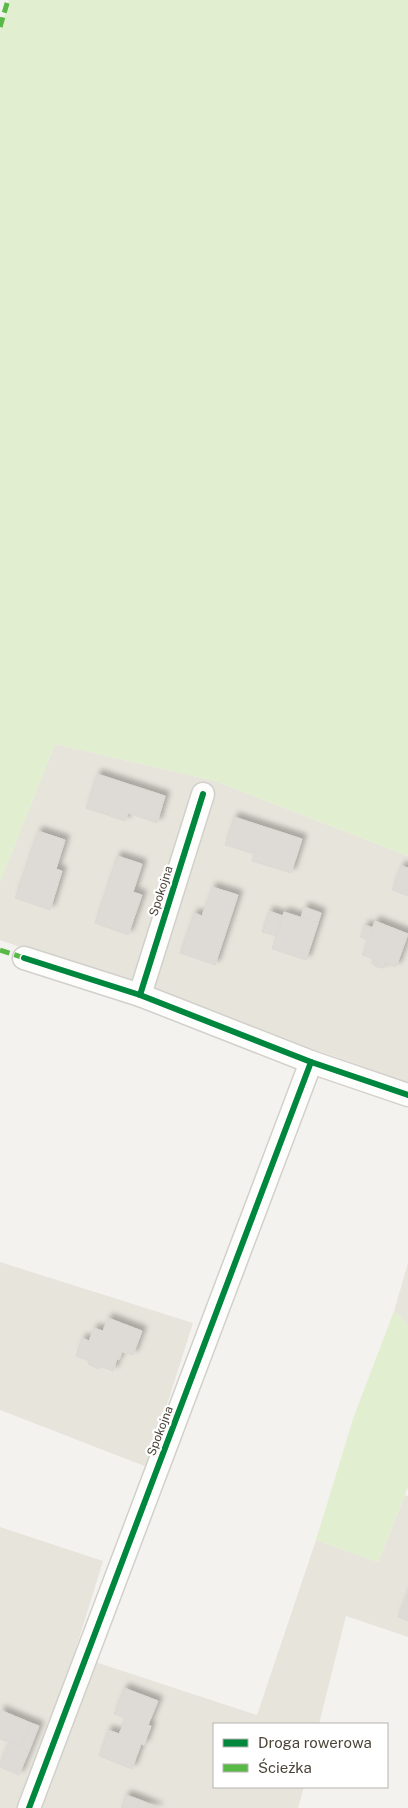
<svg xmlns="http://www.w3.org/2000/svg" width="408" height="1808" viewBox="0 0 408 1808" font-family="'Public Sans',sans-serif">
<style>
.residential{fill:#e7e4dc}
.green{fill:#e1eecf}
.building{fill:#dedbd6;stroke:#dcd9d4;filter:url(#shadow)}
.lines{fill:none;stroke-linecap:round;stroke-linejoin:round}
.street-casing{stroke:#d2d0cb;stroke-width:25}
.street{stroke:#fdfdfc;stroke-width:22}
.quiet{stroke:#58b947;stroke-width:5;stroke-dasharray:10 5;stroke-linecap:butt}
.cycleway-casing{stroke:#fff;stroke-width:9}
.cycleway{stroke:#00873e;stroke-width:6}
.labels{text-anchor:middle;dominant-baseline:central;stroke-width:4.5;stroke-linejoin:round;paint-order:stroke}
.street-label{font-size:12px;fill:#4b4439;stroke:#fff}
</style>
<defs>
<filter id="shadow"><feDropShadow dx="4.5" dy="-4.5" stdDeviation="2.5" flood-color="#0004"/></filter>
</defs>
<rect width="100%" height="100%" fill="#f4f2ee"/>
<!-- residential -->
<g class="residential">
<path d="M55,744L215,781L408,856V1082L0,940V882Z"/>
<path d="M0,1262L193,1323L147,1467L0,1410Z"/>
<path d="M408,1263V1325L394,1311Z"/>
<path d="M405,1495L408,1496V1637L346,1616L319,1724H214V1787H304L298,1808H0V1527L103,1561L74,1655L257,1715L316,1540L378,1562Z"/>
</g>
<!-- green -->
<g class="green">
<path d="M9,0H408V856L215,781L55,744L0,882V30Z"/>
<path d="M394,1311L408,1325V1487L378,1562L316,1540L354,1416Z"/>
</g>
<!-- building -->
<g class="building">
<path d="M97,774L165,796L157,823L128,813L125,821L86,808Z"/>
<path d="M234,817L302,839L291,873L252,861L254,854L225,845Z"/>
<path d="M38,831L65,840L56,869L62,871L50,910L15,898Z"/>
<path d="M117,856L142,864L133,892L142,895L128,935L95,923Z"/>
<path d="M401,866L408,868V896L392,890Z"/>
<path d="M212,887L238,895L215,965L180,953L194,913L202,916Z"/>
<path d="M304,907L321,913L318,923L301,918Z"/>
<path d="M269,911L283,916L276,936L262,932Z"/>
<path d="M284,912L318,923L306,960L272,949Z"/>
<path d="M375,921L408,934L396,967L386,963L384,968L377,967L371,963L373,959L362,955Z"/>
<path d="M365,925L373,928L368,941L360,937Z"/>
<path d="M108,1318L142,1331L133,1355L122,1352L119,1360L117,1359L113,1371L100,1366L99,1369L88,1364L89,1361L76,1356L82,1338L89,1341L94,1328L103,1331Z"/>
<path d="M408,1591V1621L398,1617Z"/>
<path d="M124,1688L158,1701L148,1725L151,1726L144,1745L141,1744L132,1769L99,1756L108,1730L119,1734L121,1730L125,1718L114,1714Z"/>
<path d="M0,1710L31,1723L21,1747L0,1739Z"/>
<path d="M31,1723L39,1726L29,1751L21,1747Z"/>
<path d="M9,1742L29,1751L19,1775L0,1767V1763Z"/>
<path d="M126,1795L140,1800L137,1808H121Z"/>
<path d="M140,1800L159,1808H137Z"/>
</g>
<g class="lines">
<defs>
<g id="street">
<path d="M24,958L140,995L311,1062"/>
<path d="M140,995L203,794"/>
<path d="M29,1808L311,1062L408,1095"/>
</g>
</defs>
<!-- street casing -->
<use href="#street" class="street-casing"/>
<!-- street -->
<use href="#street" class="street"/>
<!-- quiet -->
<g class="quiet">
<path d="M0,27L8,0"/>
<path d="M0,950L24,958"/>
</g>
<defs>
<g id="cycleway">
<path d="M24,958L140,995L311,1062"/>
<path d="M140,995L203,794"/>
<path d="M29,1808L311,1062L408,1095"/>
</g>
</defs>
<!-- cycleway casing -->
<use href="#cycleway" class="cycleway-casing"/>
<!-- cycleway -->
<use href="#cycleway" class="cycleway"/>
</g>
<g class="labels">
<!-- street labels -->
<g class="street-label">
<text transform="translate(161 891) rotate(-72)">Spokojna</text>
<text transform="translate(160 1431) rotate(-69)">Spokojna</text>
</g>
</g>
<!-- legend -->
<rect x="213" y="1723" width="175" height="65" fill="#ffffff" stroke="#b7b4b0"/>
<rect x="223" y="1739" width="25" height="8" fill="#00873e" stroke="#b7b4b0"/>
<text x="258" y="1748" font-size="15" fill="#4b4439">Droga rowerowa</text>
<rect x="223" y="1764" width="25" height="8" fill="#58b947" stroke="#b7b4b0"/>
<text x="258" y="1773" font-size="15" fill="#4b4439">Ścieżka</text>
</svg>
